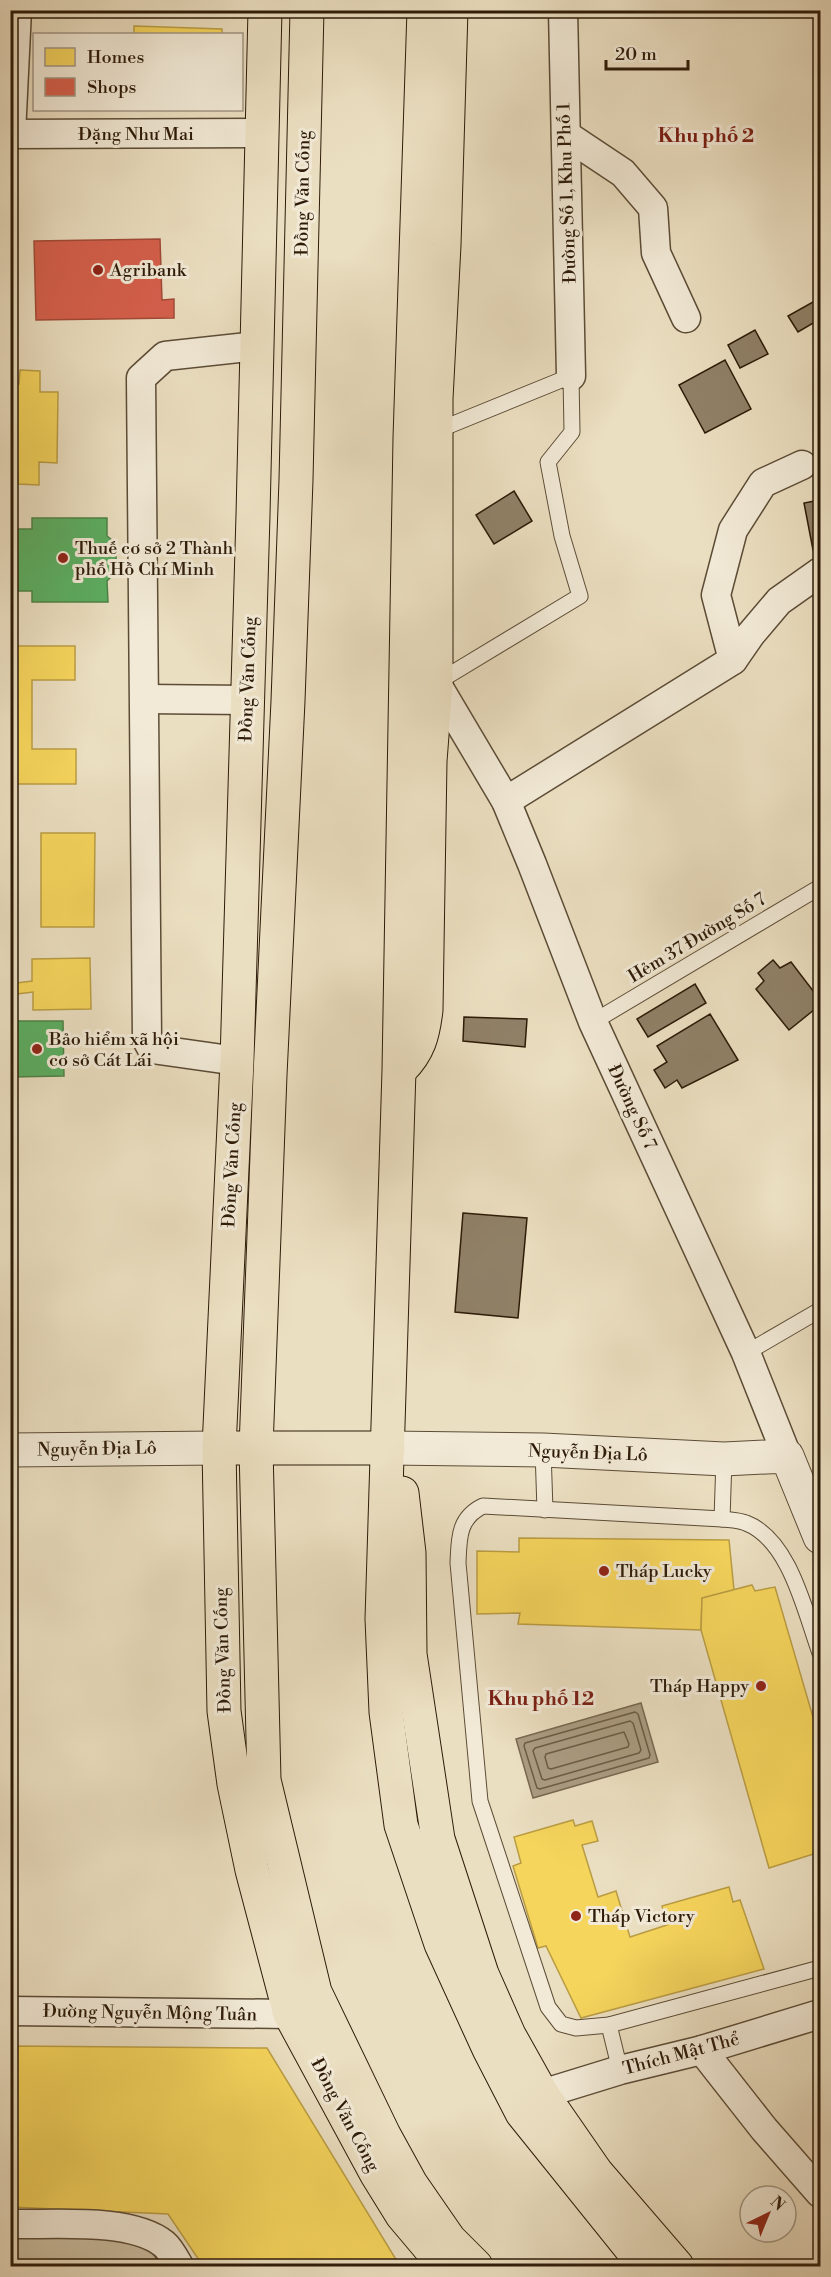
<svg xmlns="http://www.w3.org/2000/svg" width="831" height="2277" viewBox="0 0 831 2277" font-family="'Libre Bodoni',serif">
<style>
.green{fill:#cbbea2;stroke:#7c6c55;stroke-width:1.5}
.water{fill:#aa9c82;stroke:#786851;stroke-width:1.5}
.homes{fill:#f6d55c;stroke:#ba9d43;stroke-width:1.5}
.shops{fill:#d6604d;stroke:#a34b38;stroke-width:1.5}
.public{fill:#5aae61;stroke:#4c8246;stroke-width:1.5}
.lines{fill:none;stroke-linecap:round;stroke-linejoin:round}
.shore{stroke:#6c5c45;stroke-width:1.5}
.building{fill:#908168;stroke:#2d1b08;stroke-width:1.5}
.service-casing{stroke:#5c4c36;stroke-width:17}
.minor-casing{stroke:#5c4c36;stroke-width:31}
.tertiary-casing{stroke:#5c4c36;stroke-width:35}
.primary-casing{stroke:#2d1b08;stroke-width:35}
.service{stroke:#f2ead7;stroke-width:15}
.minor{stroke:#f2ead7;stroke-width:28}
.tertiary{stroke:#f2ead7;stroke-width:33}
.primary{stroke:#ebdfc1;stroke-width:33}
.poi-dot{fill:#8f2418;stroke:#f2ead7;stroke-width:2}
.labels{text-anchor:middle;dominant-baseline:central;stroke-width:6;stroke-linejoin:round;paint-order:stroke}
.street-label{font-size:18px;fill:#2d1b08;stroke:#f2ead7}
.poi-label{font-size:18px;fill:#2d1b08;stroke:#f2ead7;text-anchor:start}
.neighbourhood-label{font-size:20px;font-weight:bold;fill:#7a1f14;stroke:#f2ead7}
</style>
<rect width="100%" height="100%" fill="#ebdfc1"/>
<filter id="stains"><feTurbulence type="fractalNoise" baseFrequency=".00333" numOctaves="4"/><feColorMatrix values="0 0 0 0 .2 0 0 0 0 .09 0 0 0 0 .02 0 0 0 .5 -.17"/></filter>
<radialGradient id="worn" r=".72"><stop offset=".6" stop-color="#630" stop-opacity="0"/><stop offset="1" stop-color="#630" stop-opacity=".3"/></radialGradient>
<!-- green -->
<path class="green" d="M11,2237L141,2238L162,2266H11Z"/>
<!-- water -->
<path class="water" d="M641,1703L658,1762L533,1798L516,1739Z"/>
<!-- homes -->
<g class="homes">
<path d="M134,26L222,29V34H134Z"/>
<path d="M20,370L40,371V392H58L57,463L39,462V485L18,484V472H10V384H19Z"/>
<path d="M10,646H75V680H32V749H76V784H10Z"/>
<path d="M41,833H95L94,927H41Z"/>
<path d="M90,958L91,1009L33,1010V992L17,994V1008H10V959H17V983L32,981V959Z"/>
<path d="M519,1538L729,1540L734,1590L702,1598L701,1630L518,1624L520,1613L477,1614V1551L519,1552Z"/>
<path d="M752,1585L755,1591L775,1587L820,1741V1852L769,1868L701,1630L702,1598Z"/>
<path d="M573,1820L575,1826L592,1821L598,1841L582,1845L598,1897L616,1891L630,1937L667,1925L662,1906L729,1887L733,1902L740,1900L764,1969L581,2018L546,1946L538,1948L513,1866L521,1863L514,1837Z"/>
<path d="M10,2046L267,2048L400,2266H203L168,2214L10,2207Z"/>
</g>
<!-- shops -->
<path class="shops" d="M160,239L162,300L174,299V318L36,320L34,241Z"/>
<!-- public -->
<g class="public">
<path d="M32,518H107V536L116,543V572L107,581L108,602H32V591H13V599L10,598V523H13V529H32Z"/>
<path d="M10,1021H63L64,1076L10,1077Z"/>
</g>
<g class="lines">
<!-- shore -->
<g class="shore">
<path d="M635,1712L638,1714L650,1755L649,1758L540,1789L537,1788L524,1746L525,1743Z"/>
<path d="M630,1721L633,1723L641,1750L639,1753L545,1780L542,1779L533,1751L535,1748Z"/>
<path d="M624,1732L629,1744L628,1747L551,1769L548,1768L545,1757L546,1754Z"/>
</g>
</g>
<!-- building -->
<g class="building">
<path d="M820,298V319L798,332L788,316Z"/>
<path d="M755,330L768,354L740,368L728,345Z"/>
<path d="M725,360L751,409L705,433L679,385Z"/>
<path d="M514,491L532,521L494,544L476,515Z"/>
<path d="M820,500V549L813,550L804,503Z"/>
<path d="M773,960L780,968L791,962L820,1000V1005L789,1030L756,989L764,981L758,973Z"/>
<path d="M695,984L706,1003L648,1037L637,1019Z"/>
<path d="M710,1014L738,1060L682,1088L677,1080L665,1088L654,1070L667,1062L657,1046Z"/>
<path d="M464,1017L527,1019L525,1047L463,1041Z"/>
<path d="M463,1213L527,1218L518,1318L455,1312Z"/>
</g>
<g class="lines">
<defs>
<g id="service">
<path d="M436,431L571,376L572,432L548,462L562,536L580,596L436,683"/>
<path d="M593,1022L820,887"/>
<path d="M746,1353L820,1310"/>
<path d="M543,1450L545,1510"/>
<path d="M722,1519L724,1459"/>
<path d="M820,1653C805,1612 790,1540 746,1523C739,1520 730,1520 722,1519L483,1506C458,1518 459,1539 458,1563L480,1801L548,2007L561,2024L576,2028L609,2025L820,1968"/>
<path d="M609,2025L620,2070"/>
</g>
<g id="minor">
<path d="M563,10L571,376"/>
<path d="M10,134L262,133"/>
<path d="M11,134L17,10"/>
<path d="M566,135L623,173L653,208L656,253L686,318"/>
<path d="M733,660L751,634L779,601L820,572"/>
<path d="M436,683L506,801L532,864L593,1022L746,1353L787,1456"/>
<path d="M145,699L248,700"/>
<path d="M506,801L733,660L716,595L733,530L763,483L802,465"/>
<path d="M237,1061L152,1049L147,1040L141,378L165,356L257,346"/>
<path d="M10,2011L290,2014"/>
<path d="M702,2050L764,2129L820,2193"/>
<path d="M542,2094L620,2070L702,2050L820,2014"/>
<path d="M10,2224C52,2225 131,2217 164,2244C170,2249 175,2259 179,2266"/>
</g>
<g id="tertiary">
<path d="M388,1448L543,1450L724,1459L787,1456L820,1537"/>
<path d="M10,1450L219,1448"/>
</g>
<g id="primary">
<path d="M265,10L253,515L237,1061L219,1448L224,1711L234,1784L252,1870L290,2014L376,2173L402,2215L445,2266"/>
<path d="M307,10L296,480L288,701L270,1075L256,1448L264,1780L315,1992L384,2135L411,2184L449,2239L476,2266"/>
<path d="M424,10L410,438L399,1070L382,1619L386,1712L401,1825L441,1944L489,2049L522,2113L633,2251L649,2266"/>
<path d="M401,1069C419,1051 423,1035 426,1010L430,761L436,683V399L444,245L451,10"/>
<path d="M234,1448H388"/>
<path d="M402,1493L409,1553L410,1654L438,1839L482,1974L509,2035L542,2094L596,2172L677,2266"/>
</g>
</defs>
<!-- service casing -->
<use href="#service" class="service-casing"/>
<!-- minor casing -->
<use href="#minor" class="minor-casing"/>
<!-- tertiary casing -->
<use href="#tertiary" class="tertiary-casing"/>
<!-- primary casing -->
<use href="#primary" class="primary-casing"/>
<!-- service -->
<use href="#service" class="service"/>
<!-- minor -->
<use href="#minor" class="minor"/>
<!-- tertiary -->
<use href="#tertiary" class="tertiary"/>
<!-- primary -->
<use href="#primary" class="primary"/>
</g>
<!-- markers -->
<g class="poi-dot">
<circle cx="98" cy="270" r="6"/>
<circle cx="63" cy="558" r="6"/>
<circle cx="37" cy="1049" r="6"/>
<circle cx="604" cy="1571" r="6"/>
<circle cx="761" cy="1686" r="6"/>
<circle cx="576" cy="1916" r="6"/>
</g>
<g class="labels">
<!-- street labels -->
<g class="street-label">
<text x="136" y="134">Đặng Như Mai</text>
<text transform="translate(303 193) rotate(-89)">Đồng Văn Cống</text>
<text transform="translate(567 193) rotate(-92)">Đường Số 1, Khu Phố 1</text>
<text transform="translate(248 679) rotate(-88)">Đồng Văn Cống</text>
<text transform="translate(697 938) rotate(-31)">Hẻm 37 Đường Số 7</text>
<text transform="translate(632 1107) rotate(65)">Đường Số 7</text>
<text transform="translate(232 1165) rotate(-87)">Đồng Văn Cống</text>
<text transform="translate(97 1449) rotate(-1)">Nguyễn Địa Lô</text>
<text transform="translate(588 1453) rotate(2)">Nguyễn Địa Lô</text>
<text transform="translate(223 1650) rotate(-92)">Đồng Văn Cống</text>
<text transform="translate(150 2013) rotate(1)">Đường Nguyễn Mộng Tuân</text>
<text transform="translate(681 2054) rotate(-15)">Thích Mật Thể</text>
<text transform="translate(345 2115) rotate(62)">Đồng Văn Cống</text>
</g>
<!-- poi labels -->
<g class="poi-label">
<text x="110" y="270">Agribank</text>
<text x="75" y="548">Thuế cơ sở 2 Thành<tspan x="75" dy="21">phố Hồ Chí Minh</tspan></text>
<text x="49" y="1039">Bảo hiểm xã hội<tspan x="49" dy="21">cơ sở Cát Lái</tspan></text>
<text x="616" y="1571">Tháp Lucky</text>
<text x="749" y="1686" text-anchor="end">Tháp Happy</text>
<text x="588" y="1916">Tháp Victory</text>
</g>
<!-- neighbourhood labels -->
<g class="neighbourhood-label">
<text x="706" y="136">Khu phố 2</text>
<text x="541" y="1699">Khu phố 12</text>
</g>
</g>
<!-- margin -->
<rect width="831" height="2277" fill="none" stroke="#ebdfc1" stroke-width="36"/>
<rect x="12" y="12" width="807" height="2253" fill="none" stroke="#2d1b08" stroke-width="3"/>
<rect x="18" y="18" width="795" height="2241" fill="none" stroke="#2d1b08" stroke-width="1.5"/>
<!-- legend -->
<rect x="33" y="33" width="210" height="78" fill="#f2ead7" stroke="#a39784" stroke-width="1.5"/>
<rect x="45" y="48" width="30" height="18" fill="#f6d55c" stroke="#a39784" stroke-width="1.5"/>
<text x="87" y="63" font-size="18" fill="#2d1b08">Homes</text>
<rect x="45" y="78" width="30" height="18" fill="#d6604d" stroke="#a39784" stroke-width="1.5"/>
<text x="87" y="93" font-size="18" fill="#2d1b08">Shops</text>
<!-- north arrow -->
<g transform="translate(768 2214) rotate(43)"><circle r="28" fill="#f2ead7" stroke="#a39784" stroke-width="1.5"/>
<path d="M0-4.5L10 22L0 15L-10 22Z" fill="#8f2418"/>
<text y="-9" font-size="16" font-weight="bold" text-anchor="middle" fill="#2d1b08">N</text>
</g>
<!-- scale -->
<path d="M606 60v9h82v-9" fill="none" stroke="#2d1b08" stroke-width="3"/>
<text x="615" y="60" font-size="18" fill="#2d1b08" stroke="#f2ead7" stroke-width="4.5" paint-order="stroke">20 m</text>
<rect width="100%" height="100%" filter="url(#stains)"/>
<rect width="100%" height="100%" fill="url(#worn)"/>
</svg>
